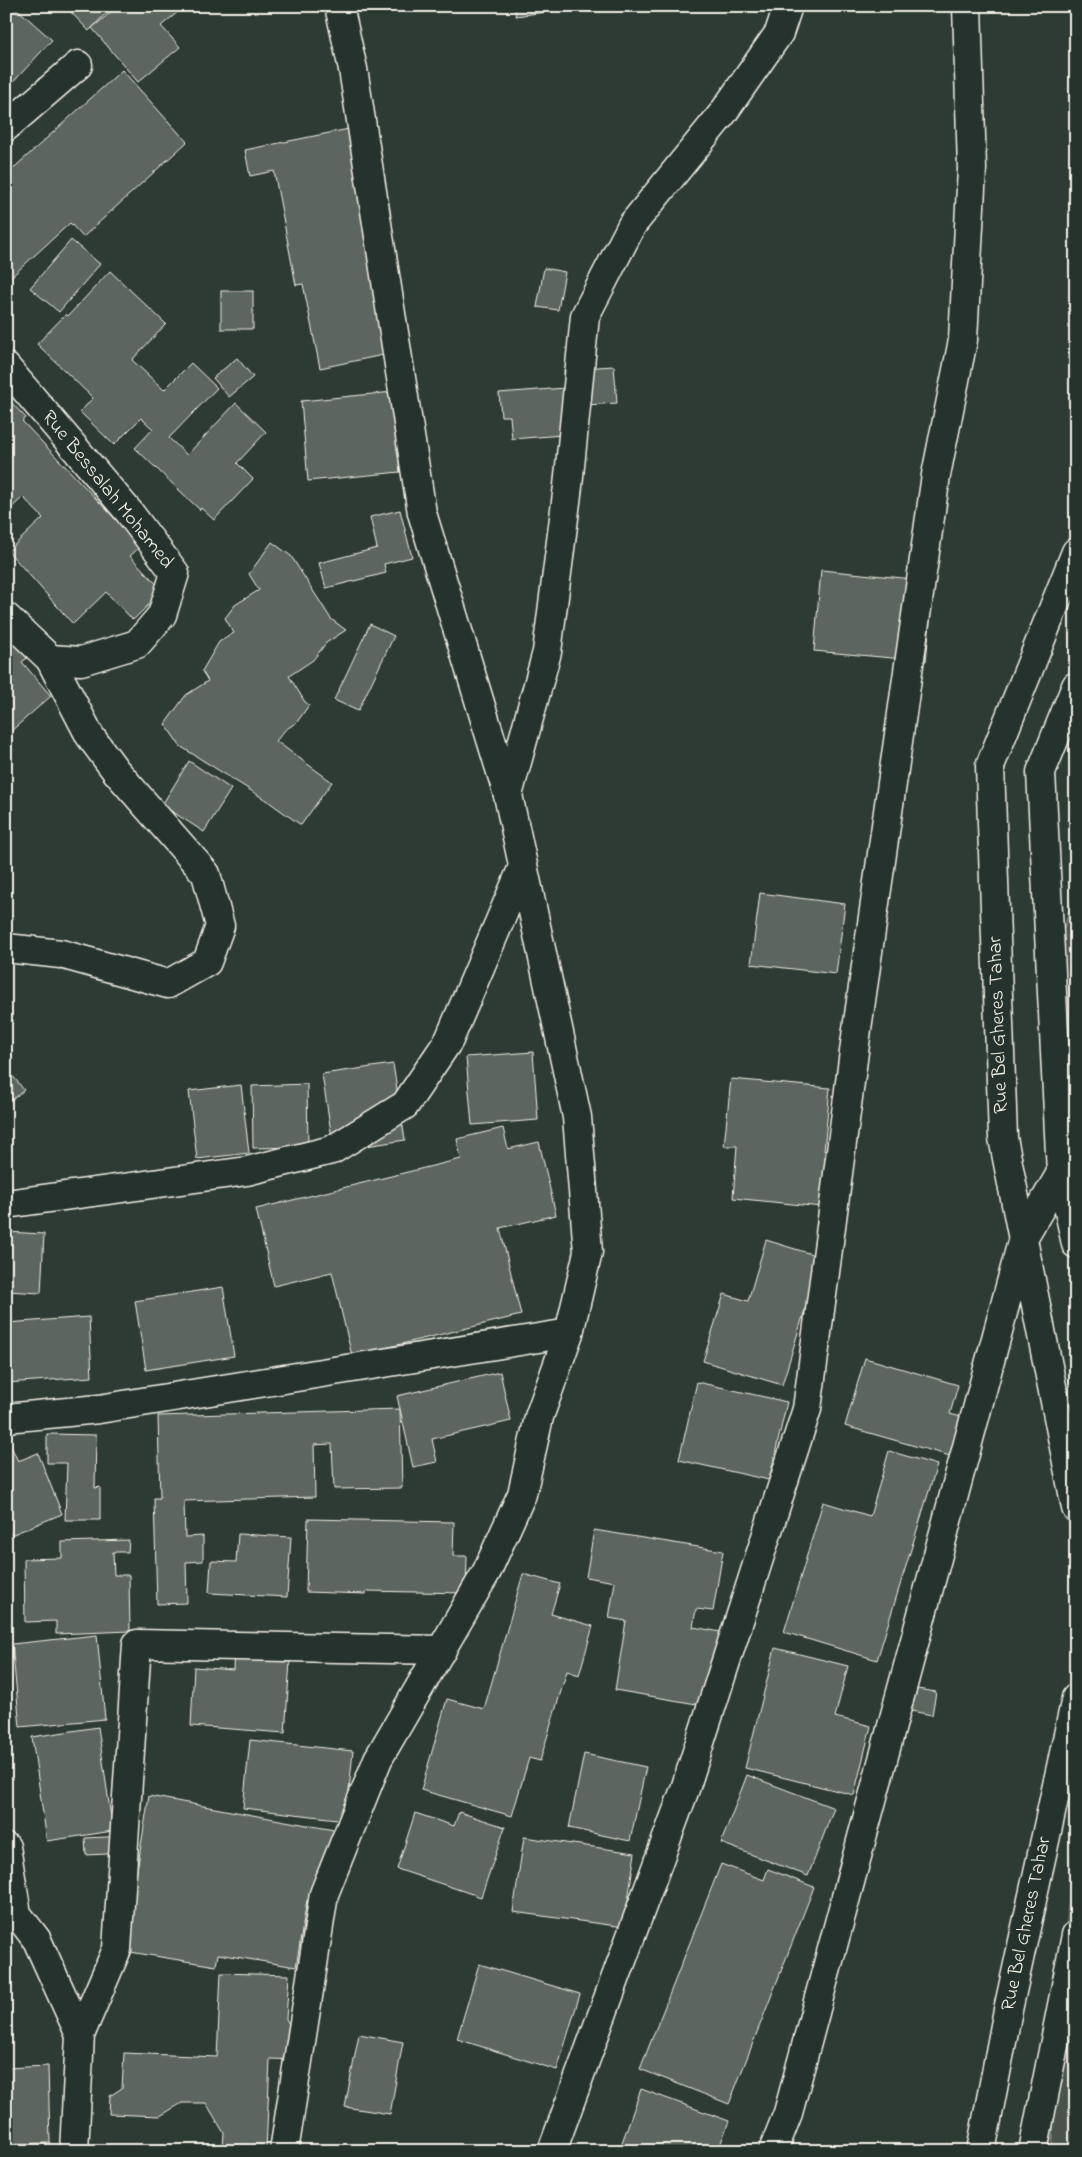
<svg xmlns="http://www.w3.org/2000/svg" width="1082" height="2157" viewBox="0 0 1082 2157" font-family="'Indie Flower',sans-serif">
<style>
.green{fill:#48524c;stroke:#9ea29a}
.building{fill:#5c655e;stroke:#f4f1e8}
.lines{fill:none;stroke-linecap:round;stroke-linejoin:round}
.minor-casing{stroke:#f4f1e8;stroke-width:31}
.minor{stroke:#26332d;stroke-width:28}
.labels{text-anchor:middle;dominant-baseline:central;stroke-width:4;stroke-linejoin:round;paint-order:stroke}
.street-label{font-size:20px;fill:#f4f1e8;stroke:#26332d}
</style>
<rect width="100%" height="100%" fill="#2e3b34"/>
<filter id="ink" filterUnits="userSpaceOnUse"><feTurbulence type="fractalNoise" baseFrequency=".02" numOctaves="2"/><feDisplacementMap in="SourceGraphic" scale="10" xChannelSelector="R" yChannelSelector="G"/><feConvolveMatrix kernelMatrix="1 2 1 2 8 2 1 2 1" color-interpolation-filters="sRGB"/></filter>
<g filter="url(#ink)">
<!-- green -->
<g class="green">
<path d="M1076,885V1104L1044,1001Z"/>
<path d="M1076,1814V2151H1052L1074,1817Z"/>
</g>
<!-- building -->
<g class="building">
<path d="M6,6H14L52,40L6,90Z"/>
<path d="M65,6H113L89,31Z"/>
<path d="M118,6H185L161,26L180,47L138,82L92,28Z"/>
<path d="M514,6H590L516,16Z"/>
<path d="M122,70L187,142L83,237L70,223L11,277L6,273V175Z"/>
<path d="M349,129L393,353L320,368L303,284L296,285L274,171L250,176L245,150Z"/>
<path d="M71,240L100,264L59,312L30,288Z"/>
<path d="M544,268L565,272L558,310L537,307Z"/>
<path d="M110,271L166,324L132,360L164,390L191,363L217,388L169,438L187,455L236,403L266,432L237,463L253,479L214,520L201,508L200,510L135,448L153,429L141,418L114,445L80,412L93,398L37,344L66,314L68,316Z"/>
<rect x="221" y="291" width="32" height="38"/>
<path d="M237,358L253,377L229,397L213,378Z"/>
<path d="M614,366L617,403L586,405L588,433L512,439L510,416H501L499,393L565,388L564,369Z"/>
<path d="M393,392L400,472L308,481L301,401Z"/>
<path d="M6,397L26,418L22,421L141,546L130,556L163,591L133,620L106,592L73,624L8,551L43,518L23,497L6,513Z"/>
<path d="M400,510L412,557L384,564L386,573L326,588L319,563L377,548L370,517Z"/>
<path d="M272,542L291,556L331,619L346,630L326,643L313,660L289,676L305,702L309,705L297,722L285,730L276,741L332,782L301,825L269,802L180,746L165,724L186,695L208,681L202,671L219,642L234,633L225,618L235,605L259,590L249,574Z"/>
<path d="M821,570L934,581L926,661L814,651Z"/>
<path d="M370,624L394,636L358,711L334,700Z"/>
<path d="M6,628L32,654L22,662L51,696L10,732L6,728Z"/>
<path d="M189,761L231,789L204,832L162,805Z"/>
<path d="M760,893L845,904L836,974L751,964Z"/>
<path d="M533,1052L538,1120L472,1125L466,1057Z"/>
<path d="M393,1064L405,1140L334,1151L322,1074Z"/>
<path d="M8,1070L24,1090L6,1105V1071Z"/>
<path d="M731,1079L830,1088L824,1151H827L822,1207L733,1198L737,1146H724Z"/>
<path d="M307,1084L308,1147L253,1148L252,1086Z"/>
<path d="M241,1085L249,1153L197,1159L189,1091Z"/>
<path d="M503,1128L508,1149L539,1142L556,1215L500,1228L521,1315L352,1356L332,1272L274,1286L256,1209L461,1159L457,1139Z"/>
<path d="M6,1232L44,1234L41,1293L6,1291Z"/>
<path d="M766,1240L821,1257L782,1385L703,1361L724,1294L748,1301Z"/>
<path d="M223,1287L234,1356L146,1370L135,1301Z"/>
<path d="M89,1317L92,1377L6,1383V1323Z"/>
<path d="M865,1358L958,1385L950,1414L961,1417L950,1456L845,1426Z"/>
<path d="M500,1372L511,1421L432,1439L437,1462L413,1467L397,1396Z"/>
<path d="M697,1382L787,1402L769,1480L679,1460Z"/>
<path d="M400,1409L402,1488L334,1489L332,1444L314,1445L315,1497L184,1501L185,1537L203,1536V1561L186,1562L187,1603L157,1604L154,1498H160L158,1416Z"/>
<path d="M47,1434L96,1435L95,1488L100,1487V1520H65L67,1463H47Z"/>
<path d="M6,1436L18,1461L38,1453L62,1514L11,1535L6,1523Z"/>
<path d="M889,1451L937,1465L877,1660L784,1632L823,1502L870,1516Z"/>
<path d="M308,1519L454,1522L453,1556H467L466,1593L366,1591V1594L306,1592Z"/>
<path d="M594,1530L723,1551L713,1611L696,1609L693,1627L721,1632L708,1706L615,1690L626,1621L609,1618L615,1582L586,1577Z"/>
<path d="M238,1534L291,1537L287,1597L209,1593L211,1561L236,1562Z"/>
<path d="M129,1540L128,1552H113L114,1575H129L130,1631L56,1634V1621L25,1622L24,1559L62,1558V1542Z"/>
<path d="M523,1574L560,1584L551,1614L593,1626L579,1675L567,1671L540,1761L529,1758L512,1816L421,1790L447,1699L484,1709Z"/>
<path d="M97,1635L105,1719L20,1727L12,1644Z"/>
<path d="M234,1643L291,1647L285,1733L191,1726L194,1667L233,1670Z"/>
<path d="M775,1648L848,1666L835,1717L871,1726L854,1795L745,1768Z"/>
<path d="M905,1687L936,1692L932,1715L901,1709Z"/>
<path d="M98,1727L113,1831L47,1841L32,1737Z"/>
<path d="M250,1740L353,1751L346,1820L243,1808Z"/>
<path d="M584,1754L646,1767L630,1841L569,1828Z"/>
<path d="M747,1775L834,1808L808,1876L721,1843Z"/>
<path d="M149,1796L334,1830L317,1901L307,1900L296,1967L218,1954L216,1966L124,1951Z"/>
<path d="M459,1812L505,1827L481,1897L397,1869L415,1813L454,1826Z"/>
<path d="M127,1836V1853L86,1855L85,1838Z"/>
<path d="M524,1837L635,1853L624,1927L513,1912Z"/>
<path d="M721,1864L764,1880L768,1869L814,1887L729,2104L640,2069Z"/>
<path d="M479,1964L580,1994L557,2070L457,2039Z"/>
<path d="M221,1973L289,1975L286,2019L299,2040L298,2060L270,2059L266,2151H215L223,2146L224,2133L206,2103H182L160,2116L109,2114L110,2096L122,2088L124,2053L217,2057Z"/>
<path d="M359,2034L403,2042L390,2114L345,2107Z"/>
<path d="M48,2066L50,2143L6,2144V2068Z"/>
<path d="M641,2089L729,2121L718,2151H619Z"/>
<path d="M461,2145L476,2151H459Z"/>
</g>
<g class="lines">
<defs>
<g id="minor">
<path d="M6,127L78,65"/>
<path d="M6,367L129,512L175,573L162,615L137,644L81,661L50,659"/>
<path d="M1076,552L990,766L1003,1138L1076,1508"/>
<path d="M6,617L50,659L90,736L116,771L206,874L220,926L207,962L168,984L61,954L6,948"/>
<path d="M1076,686L1041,772L1061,1173L1076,1244"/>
<path d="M508,795L547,652L568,486L585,316L632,225L723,113L779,33L788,6"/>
<path d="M6,1204L247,1171L332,1150L405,1105L449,1040L522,869"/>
<path d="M6,1418L99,1409L569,1333"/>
<path d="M6,1847L17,1914L37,1940L80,2035"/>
<path d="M74,2151L80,2035L117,1949L137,1644L442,1650"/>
<path d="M284,2151L324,1894L378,1759L487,1571L522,1494L539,1417L569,1333L588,1252L577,1117L508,795L422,513L353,69L339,6"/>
<path d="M552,2151L685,1789L807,1409L857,1029L936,475L963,340L972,169L967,6"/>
<path d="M773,2151L788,2113L1023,1238L1061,1173"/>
<path d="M981,2151L1008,2010L1076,1698"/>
<path d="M1033,2151L1076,1935"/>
</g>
</defs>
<!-- minor casing -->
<use href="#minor" class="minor-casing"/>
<!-- minor -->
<use href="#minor" class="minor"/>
</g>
</g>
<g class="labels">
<!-- street labels -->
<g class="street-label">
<text transform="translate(107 490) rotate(51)">Rue Bessalah Mohamed</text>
<text transform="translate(999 1025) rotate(-92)">Rue Bel Gheres Tahar</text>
<text transform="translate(1027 1924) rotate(-78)">Rue Bel Gheres Tahar</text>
</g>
</g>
<!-- margin -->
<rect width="1082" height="2157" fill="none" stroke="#26332d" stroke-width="25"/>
<rect x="12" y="12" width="1057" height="2132" fill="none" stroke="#f4f1e8" stroke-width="2" filter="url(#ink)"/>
</svg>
